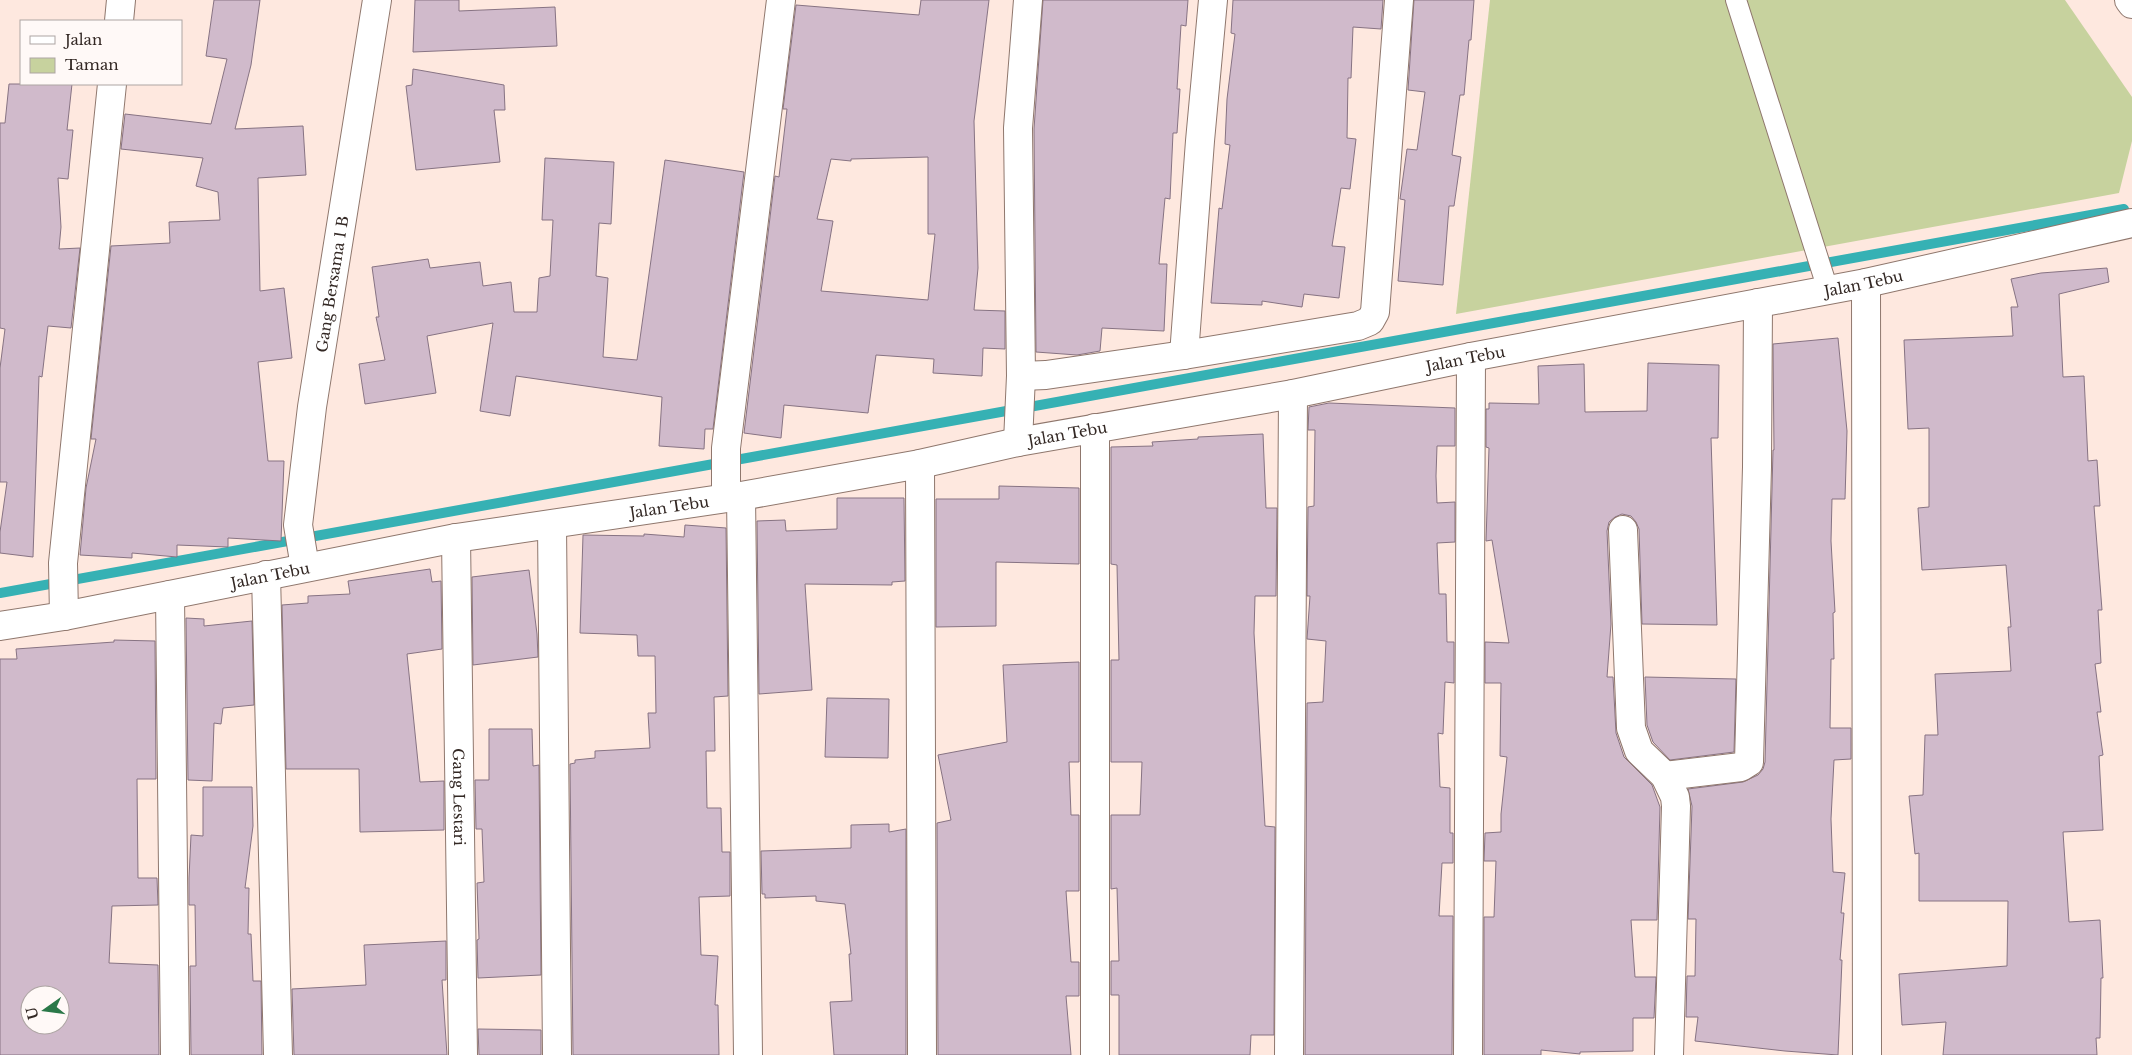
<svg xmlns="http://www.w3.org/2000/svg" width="2132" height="1055" viewBox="0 0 2132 1055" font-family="'Libre Baskerville',serif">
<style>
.green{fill:#c7d29e}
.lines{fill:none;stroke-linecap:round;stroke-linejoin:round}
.stream{stroke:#36b1b4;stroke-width:10}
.building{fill:#d0bacb;stroke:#877383;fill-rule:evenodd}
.service-casing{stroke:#8f776d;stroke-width:22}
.minor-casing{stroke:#8f776d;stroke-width:30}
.service{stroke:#fff;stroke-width:20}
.minor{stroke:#fff;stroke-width:28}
.labels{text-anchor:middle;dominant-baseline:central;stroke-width:4;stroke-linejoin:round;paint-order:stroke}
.street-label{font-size:15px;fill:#332824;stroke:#fff9f7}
</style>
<rect width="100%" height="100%" fill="#fee8df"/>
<!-- green -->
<path class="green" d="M1490,0H2065L2132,97V141L2119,193L1456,314Z"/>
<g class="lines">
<!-- stream -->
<path class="stream" d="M0,593L2124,209"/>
</g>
<!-- building -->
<g class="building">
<path d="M214,0H260L251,65L235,129L303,126L306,175L258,178L260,291L284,288L292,358L258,362L268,461H284L281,541L228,538V547L177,545V557L132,553V558L80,555L86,488L96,439H91L111,246L170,243L169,222L220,220L218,192L196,186L203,158L121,149L125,114L211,124L227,59L206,56Z"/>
<path d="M415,0H459V11L555,7L557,46L413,52Z"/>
<path d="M921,0H989L974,121L978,268L974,310L1005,311V349L983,348L982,376L933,373L934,359L876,355L868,413L784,405L781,438L744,433L775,176L779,177L787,109H783L796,5L919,15ZM928,157V234H935L928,300L821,291L833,221L817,219L831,159L851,161V159Z"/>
<path d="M1043,0H1188L1186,26L1181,25L1177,89H1180L1177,133H1173L1170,199L1165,198L1159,264H1167L1164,331L1102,328L1100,351L1077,355L1036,352L1034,129Z"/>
<path d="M1233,0H1383L1381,29L1353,27L1351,78H1348L1347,138L1356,139L1350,189L1341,188L1332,246L1345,247L1339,298L1304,294L1302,307L1262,301V305L1211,303L1219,208L1222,209L1230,145L1225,144L1227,99L1235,34L1231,33Z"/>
<path d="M1414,0H1474L1471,40H1469L1464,95H1460L1452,155L1461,157L1454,206H1449L1443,285L1398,281L1405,200L1400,199L1407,149L1417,150L1425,92L1408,90Z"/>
<path d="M413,69L504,85L505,110H494L500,162L416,170L406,86L412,85Z"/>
<path d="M9,84H72L67,130H73L68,179L58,178L61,227L59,249L80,248L71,328L48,326L42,377L39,376L33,557L0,553V532L7,482H0V368L5,329L0,328V123H5Z"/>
<path d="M545,158L614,162L611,224L599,223L596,276L608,278L603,357L637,360L665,160L744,172L713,429H705L704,449L659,446L662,397L516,376L510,416L480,411L493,323L427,336L436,393L365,404L359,364L385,360L376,317H379L372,267L428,259L430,268L480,262L483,286L511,282L514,312H537L539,278L550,276L553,220H542Z"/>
<path d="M2107,268L2109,282L2059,294L2063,377L2084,376L2088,461L2097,460L2100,506H2094L2102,610H2098L2101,663L2095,664L2101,712H2097L2103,755L2099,756L2103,830L2063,832L2069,922L2100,920L2103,978H2101L2100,1038H2096L2097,1055H1943L1946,1022L1902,1025L1899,974L2007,966L2008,901H1919V853L1915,854L1909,796L1923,795L1925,735H1938L1935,674L2011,671L2008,627H2011L2006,565L1922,570L1918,508L1929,507V428L1908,429L1904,340L2013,336L2011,307H2018L2011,279L2041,273Z"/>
<path d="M1838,338L1847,431L1845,499H1832L1831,541L1835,612L1833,613L1834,659H1831L1830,728H1851V759L1834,760L1831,819L1833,872L1845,873L1841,913H1844L1840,960H1842L1838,1055L1785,1051L1695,1041L1698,1017H1686L1687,976H1695L1696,919H1688L1692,806L1688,789L1743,782L1758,775L1763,769L1765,762L1773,450H1774L1773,344Z"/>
<path d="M1648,363L1719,365L1718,438H1711L1717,625L1642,624L1639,529L1636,522L1631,516L1622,514L1615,517L1609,522L1607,531L1611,624L1607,677H1613L1616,733L1624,757L1652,785L1660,807L1657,920H1631L1635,977H1656L1654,1018H1633V1051L1580,1052V1054L1541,1050V1055H1484V917H1494L1496,861H1484L1485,833L1501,832V814L1507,757L1500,756L1501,683H1485V642L1509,643L1492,540L1486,541L1489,448L1486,447V409H1489V403L1539,404L1538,366L1584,364L1585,412L1647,411Z"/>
<path d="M1329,403L1455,408V446H1437L1436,476L1437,503L1455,502V542L1437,543L1439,594H1446L1447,642H1454V683L1445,682L1443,734L1438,733L1440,787L1450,788V833H1453V863H1442L1439,916H1453L1452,1055H1305L1307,703L1323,702L1326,641L1307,639L1310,596H1307L1308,507L1314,506L1315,430H1308L1309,407Z"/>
<path d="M1263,434L1266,508H1277L1276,596H1255L1254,633L1265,826L1275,827L1274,1035H1251L1250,1055H1119V995H1111V961H1119L1117,888L1111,889V815H1140L1142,762H1111V660H1119L1117,565L1111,564V447L1153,446L1152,442L1198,439V437Z"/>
<path d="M999,486L1079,488V564L996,562V626L936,627V499H999Z"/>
<path d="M837,498H904L905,581L892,582V585L805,584L812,690L759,694L757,521L785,520L786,531L837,529Z"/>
<path d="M685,525L726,528L728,696L714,697L715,751H706L707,808H721L722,852H730V896L699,897L701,955L718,956L715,1005H718L719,1055H573L570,764L575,763V760L595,758V751L650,748L648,713H656L655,656H638L637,635L580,633L583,535L644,536V534L684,537Z"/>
<path d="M430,569L432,582L441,581L442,649L407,654L420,782L444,781V830L360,832L359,769H286L282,605L308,603V596L350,594L348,581Z"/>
<path d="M529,570L537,634L538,657L473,665L472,577Z"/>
<path d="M186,618L204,619V626L252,621L254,705L223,708L221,724L214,723L212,781L188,780Z"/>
<path d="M114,640L155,641L156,779H137L138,878H157L158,905L112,906L109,963L158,965L159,1055H0V659H17L16,649L114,642ZM30,995H60V1025H30Z"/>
<path d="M1079,662V762H1069L1071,815H1079V891H1066L1071,962H1079V996H1066L1071,1055H938L937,823L951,820L938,755L1007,742L1003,665Z"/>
<path d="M1645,677L1736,679L1734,752L1670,760L1653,742L1647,725Z"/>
<path d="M827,698L889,699L888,758L825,757Z"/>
<path d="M489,729H532L533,766L539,765L541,975L478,978L477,940L479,939L477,883L484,882L482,829H476L475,780H489Z"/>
<path d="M203,787H252L253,826L245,888H249L248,934H251L253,981H261L262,1055H191L190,966H196L195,905H189V878L191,835L203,836Z"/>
<path d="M889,824V832L906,829V1055H834L830,1002L852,1001L849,954H851L845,904L816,901V896L765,898V894H762L761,851L851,848V825Z"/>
<path d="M446,941V980H442L447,1055H294L292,989L366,985L364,945Z"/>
<path d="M478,1029L541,1030V1055H479Z"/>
</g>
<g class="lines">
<defs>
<path id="service" d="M1736,0L1828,290"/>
<g id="minor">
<path d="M2129,0L2132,4"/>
<path d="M119,21L121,0"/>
<path d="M1866,283L1867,1055"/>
<path d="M1184,355L1200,141L1213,0"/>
<path d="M1021,376L1046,375L1184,355L1358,326L1370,321L1375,312L1399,0"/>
<path d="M1018,442L1021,376L1018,128L1028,0"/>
<path d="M920,464L922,1055"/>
<path d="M741,496L748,1055"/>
<path d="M726,498V448L781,0"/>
<path d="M552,525L557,1055"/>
<path d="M1623,530L1631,728L1639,751L1665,776L1675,797L1676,806L1669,1055"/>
<path id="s1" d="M456,538L463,1055"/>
<path id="s2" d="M305,567L298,525L312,407L377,0"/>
<path d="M266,575L278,1055"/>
<path d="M170,595L175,1055"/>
<path d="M64,616L63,563L112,84"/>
<path id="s3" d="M0,626L64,616L456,538L741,496L920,464L1018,442L1293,394L1471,357L1866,283L2132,223"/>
<path d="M1665,776L1741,767L1749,762L1757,467L1758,303"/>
<path d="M1095,1055V428"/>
<path d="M1289,1055L1293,394"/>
<path d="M1468,1055L1471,357"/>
</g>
</defs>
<!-- service casing -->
<use href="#service" class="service-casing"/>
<!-- minor casing -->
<use href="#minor" class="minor-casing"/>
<!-- service -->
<use href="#service" class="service"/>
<!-- minor -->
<use href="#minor" class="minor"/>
</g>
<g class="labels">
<!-- street labels -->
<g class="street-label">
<text stroke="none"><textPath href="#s2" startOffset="286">Gang Bersama 1 B</textPath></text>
<text stroke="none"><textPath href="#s3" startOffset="1895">Jalan Tebu</textPath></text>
<text stroke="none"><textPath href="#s3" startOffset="1490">Jalan Tebu</textPath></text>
<text stroke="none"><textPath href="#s3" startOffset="1085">Jalan Tebu</textPath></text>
<text stroke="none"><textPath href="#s3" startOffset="680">Jalan Tebu</textPath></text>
<text stroke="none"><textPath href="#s3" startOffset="275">Jalan Tebu</textPath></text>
<text stroke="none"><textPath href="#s1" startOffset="259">Gang Lestari</textPath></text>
</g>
</g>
<!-- legend -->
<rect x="20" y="20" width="162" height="65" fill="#fff9f7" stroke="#ada5a3"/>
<rect x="30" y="36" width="25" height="8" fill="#ffffff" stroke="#ada5a3"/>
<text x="65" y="45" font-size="15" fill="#332824">Jalan</text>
<rect x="30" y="58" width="25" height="15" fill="#c7d29e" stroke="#ada5a3"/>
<text x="65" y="70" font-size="15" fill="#332824">Taman</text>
<!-- north arrow -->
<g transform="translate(45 1010) rotate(256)"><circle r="24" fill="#fff9f7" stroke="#ada5a3"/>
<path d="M0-4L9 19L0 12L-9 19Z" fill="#2a7848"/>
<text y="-8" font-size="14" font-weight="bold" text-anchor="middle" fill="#332824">U</text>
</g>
</svg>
